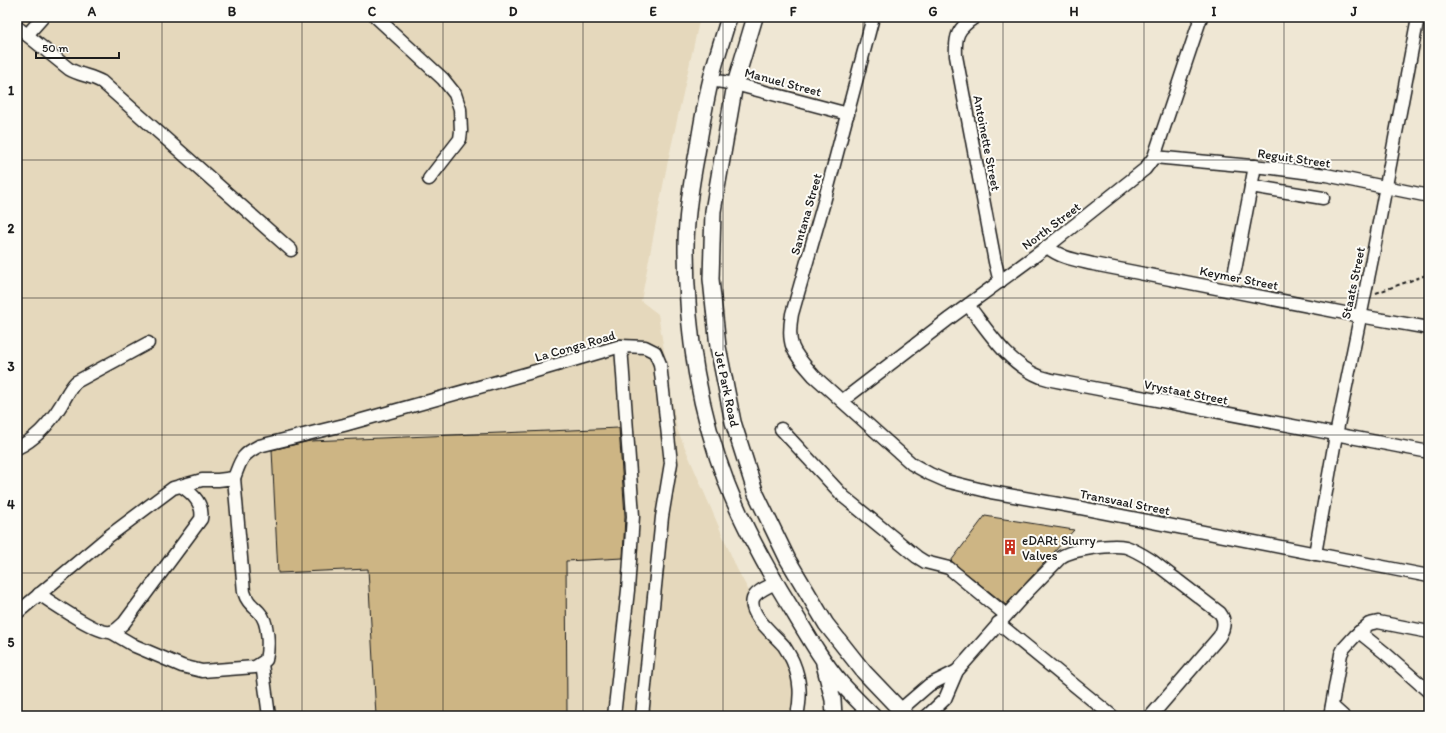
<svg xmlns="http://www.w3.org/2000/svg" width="1446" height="733" viewBox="0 0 1446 733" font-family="Itim,sans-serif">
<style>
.built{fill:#e5d8bc}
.building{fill:#cdb584;stroke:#1c1c1c}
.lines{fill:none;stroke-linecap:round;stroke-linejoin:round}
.minor-casing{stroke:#1c1c1c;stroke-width:15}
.major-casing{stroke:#1c1c1c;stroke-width:18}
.path{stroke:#1c1c1c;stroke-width:2;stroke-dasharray:4 3;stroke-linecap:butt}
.minor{stroke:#fdfcf7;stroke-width:12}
.major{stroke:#fdfcf7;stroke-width:15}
.grid{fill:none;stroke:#1c1c1c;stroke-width:1;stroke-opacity:0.55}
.labels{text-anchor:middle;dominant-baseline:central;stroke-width:4;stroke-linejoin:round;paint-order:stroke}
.street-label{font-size:13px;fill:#1c1c1c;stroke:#fdfcf7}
.poi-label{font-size:13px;fill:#1c1c1c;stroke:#fdfcf7;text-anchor:start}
.neatline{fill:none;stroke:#1c1c1c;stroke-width:1.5}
.grid-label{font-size:13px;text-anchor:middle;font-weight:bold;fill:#1c1c1c}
</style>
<rect width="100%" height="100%" fill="#efe7d4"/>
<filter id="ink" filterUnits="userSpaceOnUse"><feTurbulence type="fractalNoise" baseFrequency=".025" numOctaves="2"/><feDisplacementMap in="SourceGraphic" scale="8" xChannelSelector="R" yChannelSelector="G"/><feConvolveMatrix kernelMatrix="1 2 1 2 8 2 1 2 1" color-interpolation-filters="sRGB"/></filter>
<g filter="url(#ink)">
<!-- built -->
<path class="built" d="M17,17H700L666,170L641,301L658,314L677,429L737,569L800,686L794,716H17Z"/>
<!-- building -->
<g class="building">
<path d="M619,428L625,516L623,558L566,561L567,716H376L368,569L278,573L272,450L310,441Z"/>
<path d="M985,516L1074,530L1006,605L951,561Z"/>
</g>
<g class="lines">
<defs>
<g id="minor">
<path d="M376,17L443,79L455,94L460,109L461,131L460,139L429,179"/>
<path d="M873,17L824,202L792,314C786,347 794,353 814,376L912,464L930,474L946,481L991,492L1081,508L1429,576"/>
<path d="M975,17C957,29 955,36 956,56L995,262L1000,282"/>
<path d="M17,27L69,69C79,75 92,76 102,82L291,250"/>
<path d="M27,35L43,17"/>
<path d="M711,80L735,84L848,114"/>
<path d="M1154,157L1273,168L1326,175L1429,196"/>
<path d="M1251,186L1323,198"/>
<path d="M1047,247C1061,258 1076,260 1093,264L1360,316L1429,328"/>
<path d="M1235,270L1255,166"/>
<path d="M968,305C989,332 1008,364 1041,377C1047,379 1055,381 1062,382L1429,452"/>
<path d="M842,401L950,318L1047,247L1145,169L1154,157L1201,17"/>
<path d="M781,429L844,497L917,557L925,562L949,568L1006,615"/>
<path d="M17,448C36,439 50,423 61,405C66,397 69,389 76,382L148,343"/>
<path d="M234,478C241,460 241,455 259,446L344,425L536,371L621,346L645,347L655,352L660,364L671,463L662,517L642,716"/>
<path d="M1315,554L1336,435L1374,249L1418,17"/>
<path d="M775,583C768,587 756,591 753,599C748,615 775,635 784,646C787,651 791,657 793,662C801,681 801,697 797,716"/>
<path d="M39,594C51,602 99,635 111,632C116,631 120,626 124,623L201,519C204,504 192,493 181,486"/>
<path d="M17,613L109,536L173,488L202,480H218L234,478L244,592C247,602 252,605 259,612C269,622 269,647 266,660L255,667L202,671L182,666L135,646L111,632"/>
<path d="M998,623L1112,716"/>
<path d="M1359,632L1385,653L1429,692"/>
<path d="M262,664L269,716"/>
<path d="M1332,706L1343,716"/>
<path d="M900,710L929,685L957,671"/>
<path d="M614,716L628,590L633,516L621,346"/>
<path d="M927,716L945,699L957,671L1027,592L1061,557C1073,549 1112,544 1126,547C1135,550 1143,555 1151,560L1220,613C1226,621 1224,629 1219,637L1151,716"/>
<path d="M1330,716L1341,654L1344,648L1355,636L1369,624L1378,622L1429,632"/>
</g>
<g id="major">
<path d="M729,17C723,38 716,58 711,79C705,103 701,128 697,153C691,184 686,215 686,247C686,326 698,409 727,484C744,528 768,571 793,611C808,636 822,661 841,683C851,694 862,705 873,716"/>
<path d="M755,17L735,84L713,211L711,279L718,347L733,422L756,494L788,560L826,624L864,672L906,716"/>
<path d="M824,664L833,700L834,716"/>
</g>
</defs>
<!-- minor casing -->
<use href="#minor" class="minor-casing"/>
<!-- major casing -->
<use href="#major" class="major-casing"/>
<!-- path -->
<path class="path" d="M1376,293L1429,274"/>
<!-- minor -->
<use href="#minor" class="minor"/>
<!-- major -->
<use href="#major" class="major"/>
</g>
</g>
<!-- grid -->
<path class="grid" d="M162,17V716M302,17V716M443,17V716M583,17V716M723,17V716M863,17V716M1003,17V716M1144,17V716M1284,17V716M17,160H1429M17,298H1429M17,435H1429M17,573H1429"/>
<!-- icons -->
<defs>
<symbol id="building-bare" viewBox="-9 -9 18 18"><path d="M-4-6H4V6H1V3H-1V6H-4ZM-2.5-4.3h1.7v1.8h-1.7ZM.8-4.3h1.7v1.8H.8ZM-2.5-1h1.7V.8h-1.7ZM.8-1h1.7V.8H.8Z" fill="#c8321e" stroke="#fdfcf7" stroke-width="2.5" paint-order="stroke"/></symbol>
</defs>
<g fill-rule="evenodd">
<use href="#building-bare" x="999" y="536" width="22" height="22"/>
</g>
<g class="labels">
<!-- street labels -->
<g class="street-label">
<text transform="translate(783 82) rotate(15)">Manuel Street</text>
<text transform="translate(987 143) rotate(79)">Antoinette Street</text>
<text transform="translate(1294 158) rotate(8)">Reguit Street</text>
<text transform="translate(806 214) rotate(-74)">Santana Street</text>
<text transform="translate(1051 226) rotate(-37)">North Street</text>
<text transform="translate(1239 278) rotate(11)">Keymer Street</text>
<text transform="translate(1353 283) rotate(-78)">Staats Street</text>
<text transform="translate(575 346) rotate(-16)">La Conga Road</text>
<text transform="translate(727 389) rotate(78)">Jet Park Road</text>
<text transform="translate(1186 392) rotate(11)">Vrystaat Street</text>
<text transform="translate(1125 502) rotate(11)">Transvaal Street</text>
</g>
<!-- poi labels -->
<g class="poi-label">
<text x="1022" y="540">eDARt Slurry<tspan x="1022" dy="15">Valves</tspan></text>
</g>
</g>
<!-- margin -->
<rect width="1446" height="733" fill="none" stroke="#fdfcf7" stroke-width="44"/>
<!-- scale -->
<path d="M36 52v6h83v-6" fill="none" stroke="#1c1c1c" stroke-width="2"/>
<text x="42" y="52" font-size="12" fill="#1c1c1c" stroke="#fdfcf7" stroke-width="3" paint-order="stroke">50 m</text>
<rect x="22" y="22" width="1402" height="689" class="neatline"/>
<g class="grid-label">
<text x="92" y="16">A</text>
<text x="232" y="16">B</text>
<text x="372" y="16">C</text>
<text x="513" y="16">D</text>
<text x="653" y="16">E</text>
<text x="793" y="16">F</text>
<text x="933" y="16">G</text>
<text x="1074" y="16">H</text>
<text x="1214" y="16">I</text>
<text x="1354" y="16">J</text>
<text x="11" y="95">1</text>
<text x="11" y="233">2</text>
<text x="11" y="371">3</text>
<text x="11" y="509">4</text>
<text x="11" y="647">5</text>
</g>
</svg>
